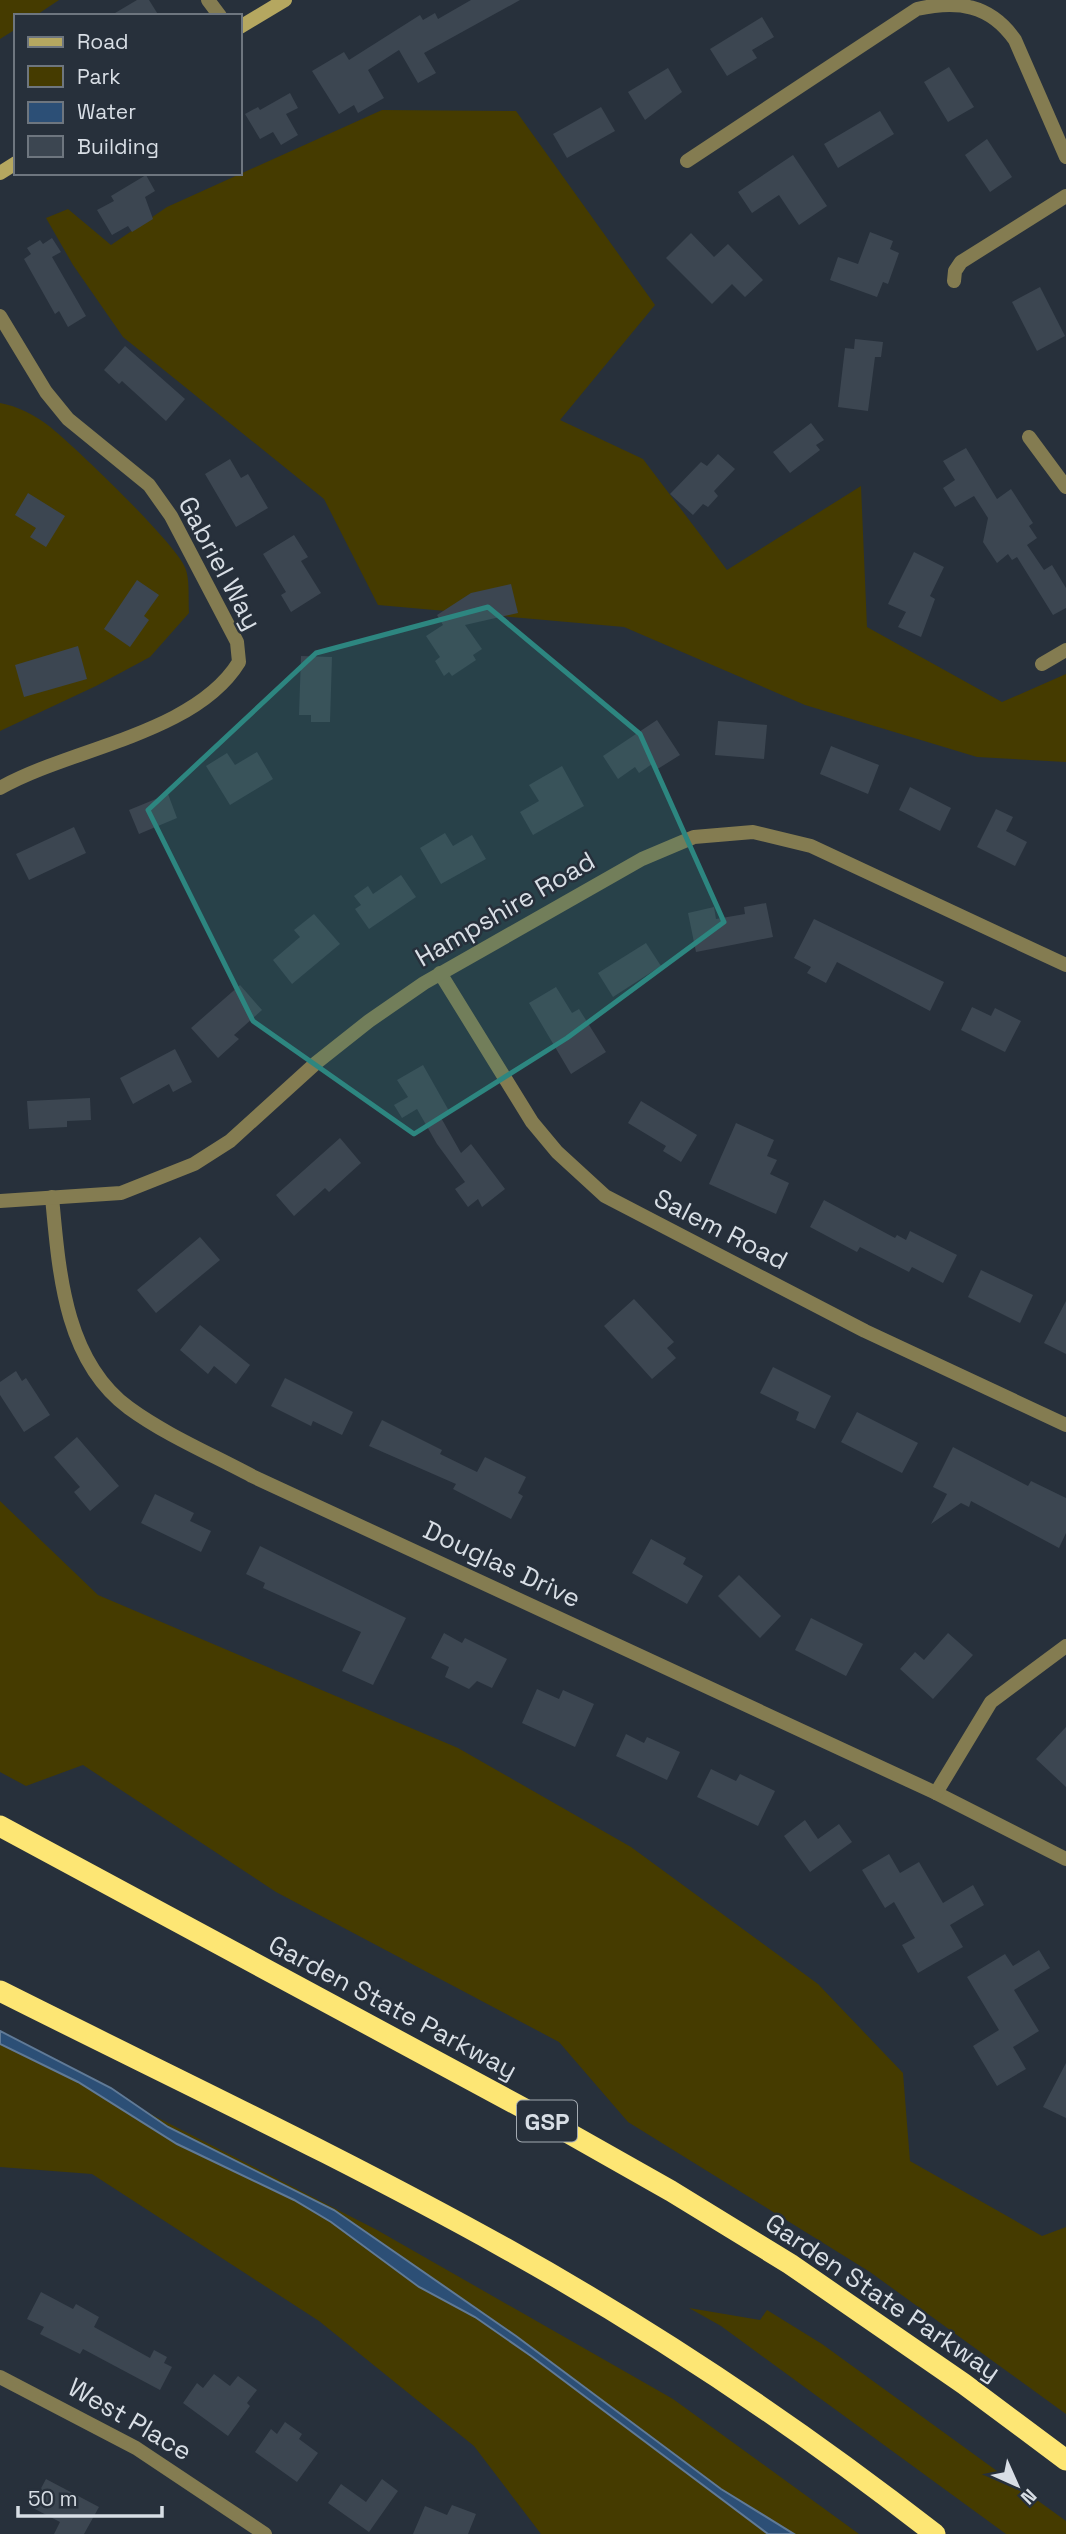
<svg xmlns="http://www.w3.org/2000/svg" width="1066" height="2534" viewBox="0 0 1066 2534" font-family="'Space Grotesk',sans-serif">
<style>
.green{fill:#453b00}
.water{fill:#2c4f76;stroke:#607a97;stroke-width:2}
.building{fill:#3c4651}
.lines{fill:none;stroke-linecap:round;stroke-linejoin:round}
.street{stroke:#847c51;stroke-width:14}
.secondary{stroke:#b5a760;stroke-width:14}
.highway{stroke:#fde674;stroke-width:21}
.marked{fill:#2d8680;fill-opacity:0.2;stroke:#2d8680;stroke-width:5;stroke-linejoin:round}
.labels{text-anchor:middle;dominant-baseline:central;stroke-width:5;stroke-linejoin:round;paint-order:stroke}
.shield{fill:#27303b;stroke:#a3aab2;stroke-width:2}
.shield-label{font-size:24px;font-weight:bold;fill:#d8dee5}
.street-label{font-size:26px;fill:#d8dee5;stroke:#27303b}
</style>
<rect width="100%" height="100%" fill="#27303b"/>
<!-- green -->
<g class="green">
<path d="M0,0H59L35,16H16V29L0,39Z"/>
<path d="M382,110L516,111L655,305L560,420L643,459L727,570L861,486L867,627L1002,702L1066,674V762L977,757L805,705L624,627L378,605L324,499L123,337L73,265L46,218L68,209L111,245L167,207Z"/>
<path d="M0,403C17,406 35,415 49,426C72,444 181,548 186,570C190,583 188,600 189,613L150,657L96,686L0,731Z"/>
<path d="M0,1501L98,1595L458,1748L631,1847L818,1984L903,2073L910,2161L1042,2236L1066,2227V2414L870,2272L628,2122L559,2042L276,1892L83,1765L26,1786L0,1772Z"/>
<path d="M0,2037L377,2230L673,2399L859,2534H541L474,2446L319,2321L92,2174L0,2167Z"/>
<path d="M689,2308L760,2320L767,2310L822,2344L1066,2521V2534H1006L721,2326Z"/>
</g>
<!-- water -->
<path class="water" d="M0,2031L111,2088L168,2127L334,2210L516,2336L721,2489L794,2534H768L531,2356L475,2317L419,2287L331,2222L294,2200L177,2144L78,2082L0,2044Z"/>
<!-- building -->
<g class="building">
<path d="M137,0H149L159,16H110Z"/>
<path d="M471,0H520L424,53L436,73L418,83L399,50L368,70L384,98L358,113L354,105L339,114L312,71L344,52L349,60L420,15L423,20L435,13L438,19Z"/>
<path d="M762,17L774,37L752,50L757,58L727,76L710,49Z"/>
<path d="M949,67L974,107L948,122L924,82Z"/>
<path d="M668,68L682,92L645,120L628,92Z"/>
<path d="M290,93L298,108L286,114L298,135L281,145L273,132L260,139L245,114L258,107L260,110Z"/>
<path d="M601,107L615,131L567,158L553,134Z"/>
<path d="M880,111L894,134L838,168L824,144Z"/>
<path d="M987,139L1012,177L990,192L965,155Z"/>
<path d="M793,155L827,206L799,225L779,195L752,213L738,192Z"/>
<path d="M146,175L155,191L145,197L153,219L132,232L128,226L112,235L97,210L114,201L111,196Z"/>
<path d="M870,232L893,241L890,249L899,253L888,284L883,282L877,297L830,280L838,257L858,264Z"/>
<path d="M691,233L714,257L728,244L763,280L745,297L732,284L712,304L666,258Z"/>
<path d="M52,238L61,252L52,257L86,316L68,327L59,311L55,314L24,259L31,254L27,248L40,240L43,244Z"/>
<path d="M1040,287L1065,336L1037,351L1012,302Z"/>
<path d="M855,339L883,342L881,357H875L868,411L838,407L845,348L854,349Z"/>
<path d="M125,346L185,399L166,421L122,381L119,384L104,370Z"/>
<path d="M811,423L824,440L816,445L820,450L790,473L773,452Z"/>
<path d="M966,448L997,499L1011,489L1033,523L1029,526L1037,538L1027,545L1044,570L1052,565L1066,588V608L1053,615L1017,557L1012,560L1008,554L997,563L983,542L988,518L974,496L955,507L943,488L955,480L943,461Z"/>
<path d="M718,454L735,469L714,491L718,496L708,507L703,504L693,515L670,494L701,462L707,466Z"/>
<path d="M230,459L241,478L248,474L268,508L236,527L205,474Z"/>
<path d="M28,493L65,516L46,547L30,537L36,528L15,515Z"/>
<path d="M294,535L308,557L301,561L321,593L291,612L281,595L286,592L263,554Z"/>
<path d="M914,552L944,567L930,596L935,599L921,637L898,627L906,612L888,604Z"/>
<path d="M137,580L159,595L144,616L149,620L130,647L104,629Z"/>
<path d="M511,584L518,613L465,625L482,649L473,655L476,660L452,676L449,672L444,676L435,661L440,657L426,636L443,625L437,615L471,593Z"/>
<path d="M78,646L87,679L24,697L15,665Z"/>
<path d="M301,656L332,657L330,722H311V715H299Z"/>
<path d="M657,720L680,755L656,770L652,764L639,773L635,767L618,779L603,756Z"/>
<path d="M718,721L767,725L764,759L715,755Z"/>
<path d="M831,746L879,765L868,794L820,774Z"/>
<path d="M257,752L273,779L230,805L206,766L227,753L235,765Z"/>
<path d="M562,766L584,806L533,835L520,812L539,801L529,785Z"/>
<path d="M910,787L951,808L940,831L899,810Z"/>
<path d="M168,794L177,818L139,834L129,810Z"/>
<path d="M996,809L1013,817L1006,831L1027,842L1015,866L977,847Z"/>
<path d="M74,827L86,853L29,880L16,854Z"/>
<path d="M445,833L453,846L472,835L486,859L441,884L420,848Z"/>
<path d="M401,875L416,897L369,929L355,909L361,905L354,896L368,886L373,894Z"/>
<path d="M766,903L773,937L696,952L688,913L714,907L716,919L745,914L744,907Z"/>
<path d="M314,914L340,944L292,984L273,960L300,937L294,930Z"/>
<path d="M814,919L944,982L930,1011L837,962L826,983L807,973L811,967L794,958Z"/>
<path d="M646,943L661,966L613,997L598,973Z"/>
<path d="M240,985L262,1010L234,1035L239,1039L218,1058L191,1028Z"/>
<path d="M556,987L572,1013L579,1009L606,1052L571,1074L529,1003Z"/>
<path d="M972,1007L991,1016L995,1008L1021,1021L1005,1052L961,1030Z"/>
<path d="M175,1049L192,1082L173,1092L169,1084L133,1104L120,1078Z"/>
<path d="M423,1065L449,1111L440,1116L461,1153L471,1144L505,1189L482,1207L478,1199L468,1207L455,1189L465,1182L437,1144L417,1109L402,1118L394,1105L408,1097L397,1080Z"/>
<path d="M90,1098L91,1120L67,1121V1127L29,1129L27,1101Z"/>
<path d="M641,1101L697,1135L681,1162L663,1151L666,1146L628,1123Z"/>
<path d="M736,1123L774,1140L767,1156L777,1160L770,1174L789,1183L776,1214L709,1184Z"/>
<path d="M340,1138L361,1163L329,1192L325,1188L294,1216L276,1195Z"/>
<path d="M824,1200L895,1238L897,1235L906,1240L910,1231L957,1255L943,1283L912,1267L909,1272L860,1247L857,1252L810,1227Z"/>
<path d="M200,1237L220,1260L156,1313L137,1290Z"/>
<path d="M981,1270L1033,1295L1020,1323L968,1297Z"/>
<path d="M634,1299L674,1342L667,1348L676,1358L652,1379L604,1326Z"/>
<path d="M1066,1301V1354L1044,1343Z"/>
<path d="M200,1325L250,1365L236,1384L214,1366L208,1374L180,1350Z"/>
<path d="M773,1367L831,1396L815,1429L796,1420L799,1412L760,1393Z"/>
<path d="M16,1371L22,1381L26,1378L50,1415L24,1432L0,1395V1382Z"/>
<path d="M285,1378L353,1412L342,1435L313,1421L311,1426L271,1406Z"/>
<path d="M857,1412L918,1443L902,1473L841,1442Z"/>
<path d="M382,1420L442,1450L440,1454L477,1472L485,1457L526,1477L518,1493L523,1496L511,1519L453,1489L456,1484L369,1446Z"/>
<path d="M77,1437L119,1486L90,1511L74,1492L80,1487L54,1457Z"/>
<path d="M953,1447L1028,1486L1031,1481L1066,1498V1533L1059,1548L971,1501L969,1507L961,1503L931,1524L947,1494L933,1487Z"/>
<path d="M155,1494L194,1513L190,1521L211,1531L201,1552L141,1523Z"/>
<path d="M651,1539L686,1558L683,1564L703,1576L687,1604L632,1573Z"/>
<path d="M260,1546L406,1618L373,1685L342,1671L361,1632L263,1588L265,1583L246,1574Z"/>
<path d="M739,1575L781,1616L760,1638L718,1596Z"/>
<path d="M811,1618L863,1644L846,1676L795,1650Z"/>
<path d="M444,1633L462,1643L465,1638L507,1659L492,1688L477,1681L469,1689L445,1677L449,1667L431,1658Z"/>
<path d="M948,1633L973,1655L933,1699L900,1669L915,1652L924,1660Z"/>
<path d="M537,1689L559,1699L563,1690L594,1704L575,1747L522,1723Z"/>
<path d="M1066,1727V1787L1036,1759Z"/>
<path d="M626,1734L644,1743L647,1737L680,1752L667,1780L616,1756Z"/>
<path d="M711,1769L736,1781L740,1774L775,1791L758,1826L697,1797Z"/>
<path d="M805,1820L818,1839L839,1824L852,1842L810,1872L784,1836Z"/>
<path d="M889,1854L900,1873L919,1862L943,1903L973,1885L984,1905L950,1925L963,1947L918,1973L902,1945L915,1938L894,1902L885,1908L862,1870Z"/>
<path d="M1039,1950L1050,1968L1014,1990L1039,2031L1013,2047L1026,2069L997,2086L973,2046L999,2030L967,1977L1005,1954L1013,1966Z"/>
<path d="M1066,2063V2118L1043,2107Z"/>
<path d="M41,2292L73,2309L76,2304L99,2317L94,2327L150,2358L154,2350L167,2357L164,2363L172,2367L160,2390L83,2349L80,2354L40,2334L44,2327L27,2319Z"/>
<path d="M214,2374L230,2386L238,2376L257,2390L247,2403L250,2406L228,2436L183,2403L197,2383L203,2388Z"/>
<path d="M285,2422L302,2434L299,2439L318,2453L297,2482L255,2452L271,2429L277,2434Z"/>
<path d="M46,2479L99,2507L84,2534H54L60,2522L31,2507Z"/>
<path d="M382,2479L398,2491L369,2532L328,2503L341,2484L366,2502Z"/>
<path d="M452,2505L476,2514L468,2534H413L425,2506L447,2515Z"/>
</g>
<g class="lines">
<!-- street -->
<g class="street">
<path d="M208,0L220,16"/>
<path d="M687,161L917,9C957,0 990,4 1015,40L1066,157"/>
<path d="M954,281L955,271L961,262L1066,196"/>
<path d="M0,316L46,392L68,419L149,485L171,516L237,642L239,662C195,734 70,748 0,788"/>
<path d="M1029,437L1066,487"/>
<path d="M1042,664L1066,650"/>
<path d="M440,973L532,1122L557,1152L605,1196L865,1331L1066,1425"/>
<path d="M52,1197C59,1271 64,1360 129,1408C166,1435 211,1454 252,1476L936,1793L1066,1859"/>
<path d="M0,1201L121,1193L194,1164L230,1141L316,1063L369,1021L424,983L642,859L694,837L753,832L811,846L1066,965"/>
<path d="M936,1793L991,1702L1066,1646"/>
<path d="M0,2377L136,2448L265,2534"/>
</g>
<!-- secondary -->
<g class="secondary">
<path d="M240,27L285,0"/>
<path d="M0,173L16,163"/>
</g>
<!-- highway -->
<g class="highway">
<path d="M0,1826L549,2122L671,2191L790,2264L964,2384L1066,2460"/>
<path d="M0,1991C169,2076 340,2156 505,2248C656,2332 799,2428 935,2534"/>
</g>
</g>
<!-- marked area -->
<path class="marked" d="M488,607L640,734L724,922L567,1038L414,1134L253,1021L148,810L316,653Z"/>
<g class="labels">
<!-- shield labels -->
<rect class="shield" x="517" y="2100.5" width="60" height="41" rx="5"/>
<g class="shield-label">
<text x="547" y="2121">GSP</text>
</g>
<!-- street labels -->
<g class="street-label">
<text transform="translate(220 563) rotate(62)">Gabriel Way</text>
<text transform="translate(505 909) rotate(-30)">Hampshire Road</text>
<text transform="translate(721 1229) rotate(27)">Salem Road</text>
<text transform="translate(502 1564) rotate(25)">Douglas Drive</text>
<text transform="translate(393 2007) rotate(28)">Garden State Parkway</text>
<text transform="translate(883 2297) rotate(34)">Garden State Parkway</text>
<text transform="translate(130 2419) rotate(30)">West Place</text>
</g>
</g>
<!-- legend -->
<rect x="14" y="14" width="228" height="161" fill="#27303b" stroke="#6e767f" stroke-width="2"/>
<rect x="28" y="37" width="35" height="10" fill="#b5a760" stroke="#6e767f" stroke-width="2"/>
<text x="77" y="49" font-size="21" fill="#d8dee5">Road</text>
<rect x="28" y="66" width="35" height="21" fill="#453b00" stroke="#6e767f" stroke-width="2"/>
<text x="77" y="84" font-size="21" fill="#d8dee5">Park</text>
<rect x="28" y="102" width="35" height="21" fill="#2c4f76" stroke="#6e767f" stroke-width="2"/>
<text x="77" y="119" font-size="21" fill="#d8dee5">Water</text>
<rect x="28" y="136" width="35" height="21" fill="#3c4651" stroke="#6e767f" stroke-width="2"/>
<text x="77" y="154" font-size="21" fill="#d8dee5">Building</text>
<!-- north arrow -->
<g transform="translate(1017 2485) rotate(135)" stroke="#27303b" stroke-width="5" paint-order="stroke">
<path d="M0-5L12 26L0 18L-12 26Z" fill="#d8dee5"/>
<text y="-10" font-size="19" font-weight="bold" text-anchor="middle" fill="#d8dee5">N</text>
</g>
<!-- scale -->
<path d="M18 2506v10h144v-10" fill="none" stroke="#d8dee5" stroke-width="3.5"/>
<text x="28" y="2506" font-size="21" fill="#d8dee5" stroke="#27303b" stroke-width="5" paint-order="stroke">50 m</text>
</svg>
